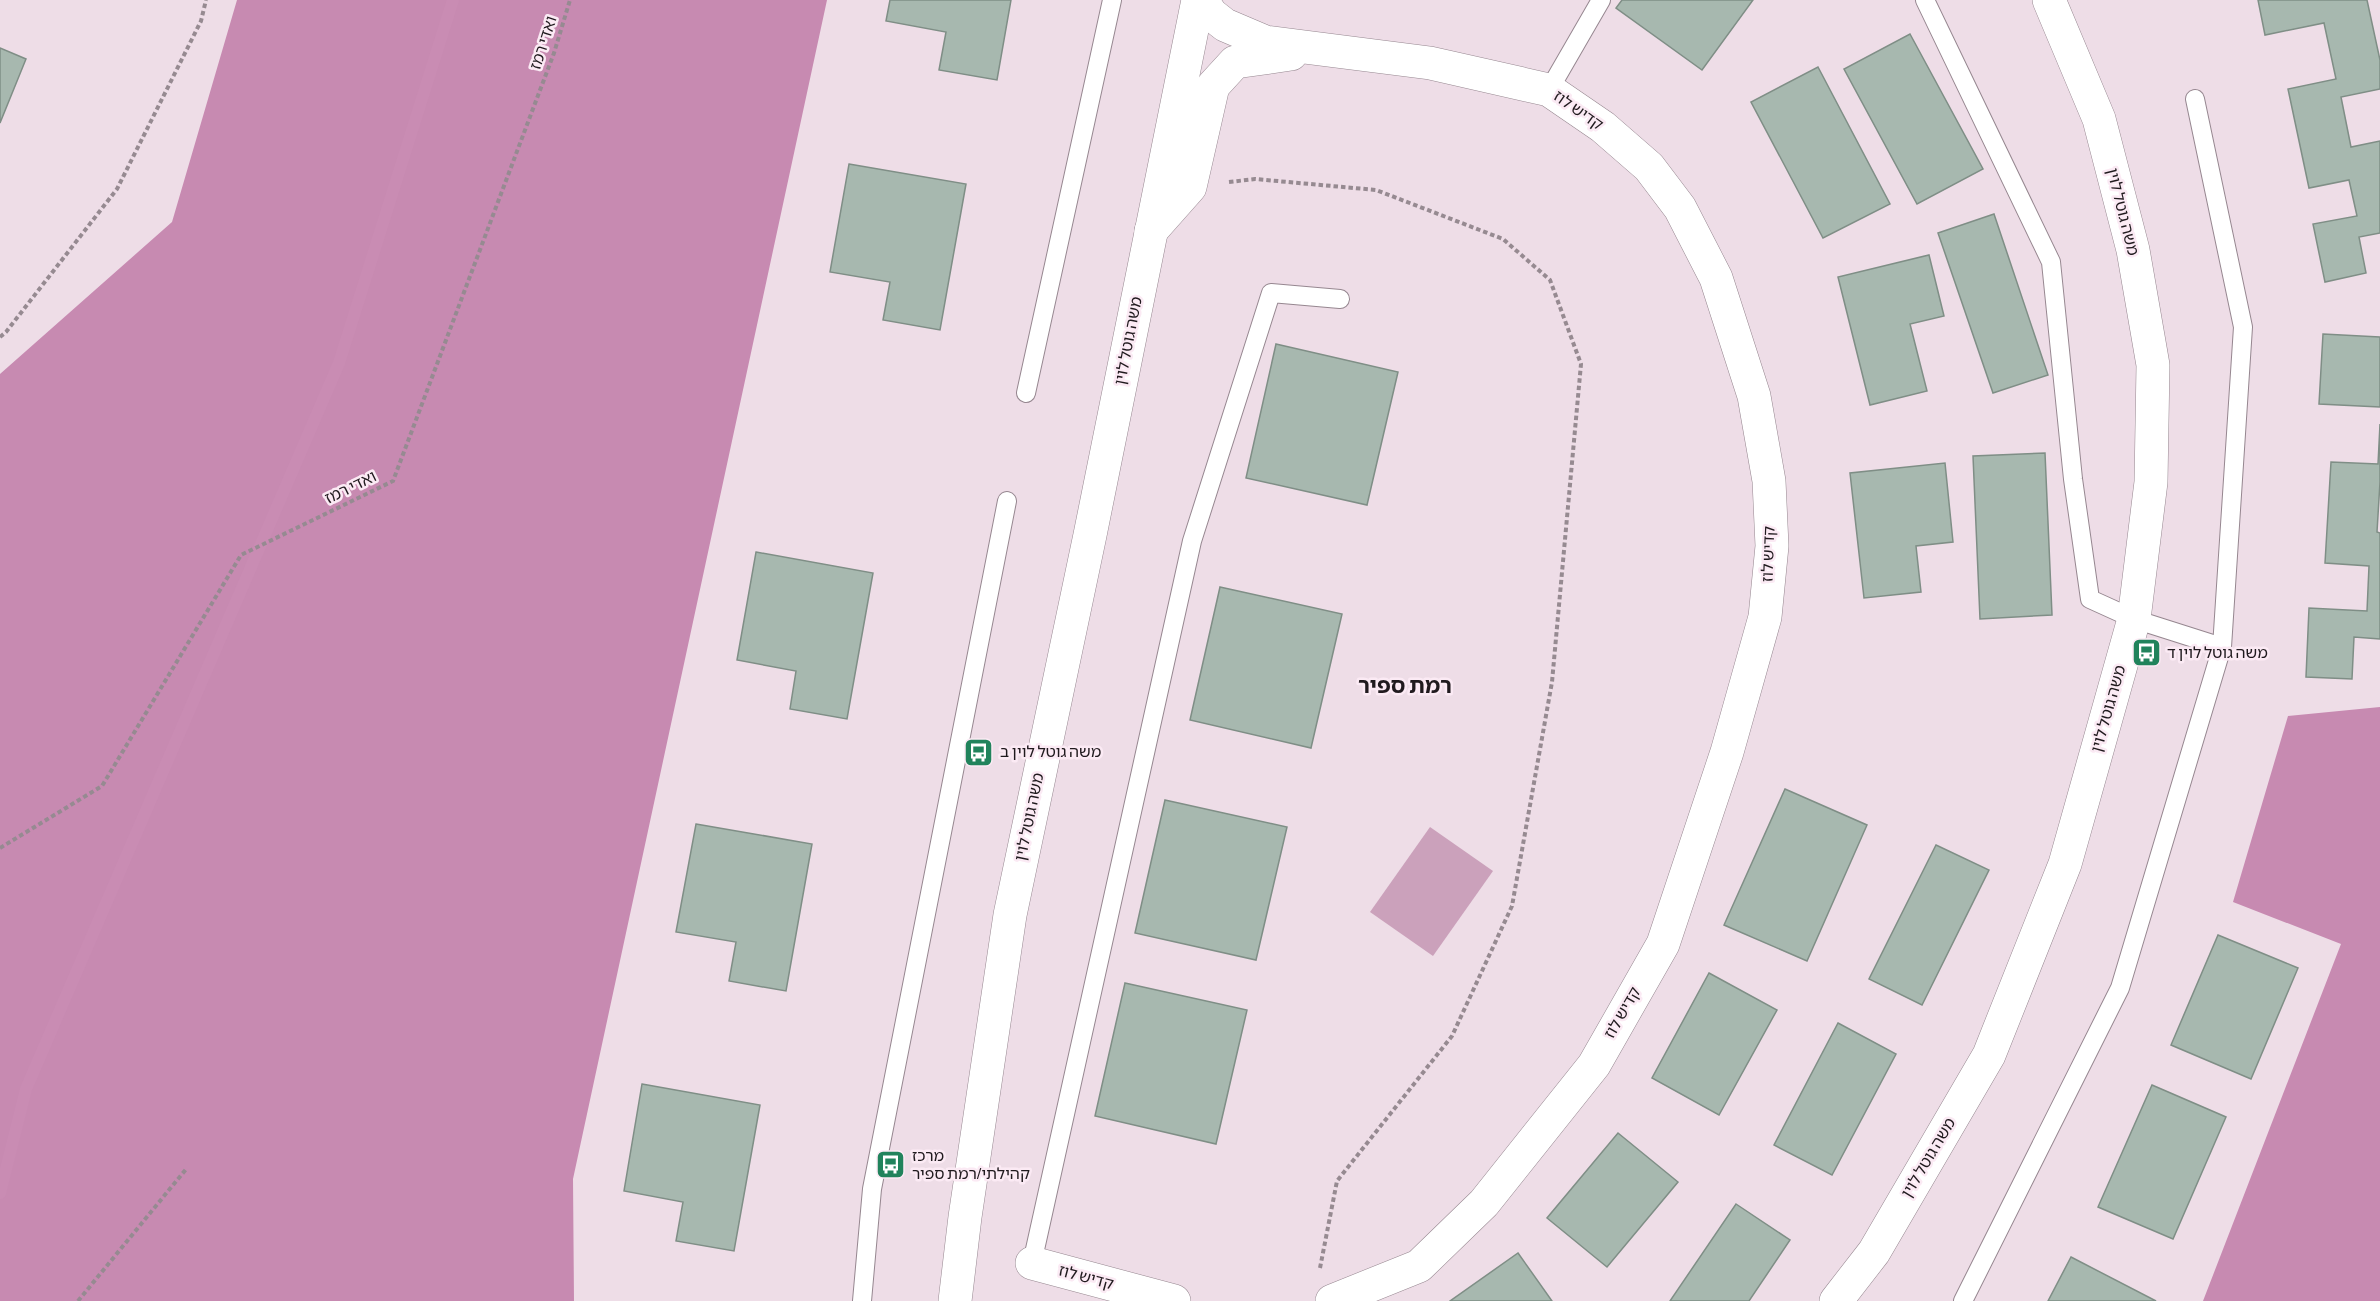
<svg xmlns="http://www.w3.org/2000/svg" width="2380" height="1301" viewBox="0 0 2380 1301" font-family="'Sofia Sans Condensed','Noto Sans Hebrew',sans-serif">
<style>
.green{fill:#cba1bb}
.forest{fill:#c78ab1}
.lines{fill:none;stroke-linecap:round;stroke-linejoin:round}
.stream{stroke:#c98cb3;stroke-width:12}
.building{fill:#a7b8af;stroke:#7f8e86;stroke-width:1.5}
.service-casing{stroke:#968790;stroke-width:20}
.minor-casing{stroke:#968790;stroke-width:34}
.path{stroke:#968a91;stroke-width:4;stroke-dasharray:4.5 3;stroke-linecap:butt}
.service{stroke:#fff;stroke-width:18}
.minor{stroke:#fff;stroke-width:33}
.labels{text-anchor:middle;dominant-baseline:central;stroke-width:5;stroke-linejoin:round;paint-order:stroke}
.street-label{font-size:16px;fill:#201a1e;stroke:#fbeaf4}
.poi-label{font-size:16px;fill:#201a1e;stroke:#fbeaf4;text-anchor:start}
.district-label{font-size:22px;font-weight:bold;fill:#201a1e;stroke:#fbeaf4}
</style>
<rect width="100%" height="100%" fill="#eedde7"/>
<!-- green -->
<path class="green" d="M1430,827L1493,871L1433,956L1370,912Z"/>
<!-- forest -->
<g class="forest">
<path d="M237,0H827L573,1179L574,1301H0V374L172,222Z"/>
<path d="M2380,707V1301H2203L2341,944L2233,902L2288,716Z"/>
</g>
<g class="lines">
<!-- stream -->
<path class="stream" d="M0,1193L26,1089L339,363L453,0"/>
</g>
<!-- building -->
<g class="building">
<path d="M890,0H1011L997,80L939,70L946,32L886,21Z"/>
<path d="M1622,0H1753L1702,70L1616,8Z"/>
<path d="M2258,0H2367L2380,60V89L2341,97L2351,147L2380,141V233L2359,237L2366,273L2325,282L2313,224L2357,216L2349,180L2309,188L2288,89L2336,79L2324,23L2265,35Z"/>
<path d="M1910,34L1983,169L1917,204L1844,69Z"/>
<path d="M0,48L26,59L0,123Z"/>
<path d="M1818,67L1890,204L1823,238L1751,102Z"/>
<path d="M849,164L966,184L940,330L883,320L890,282L830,272Z"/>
<path d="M1994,214L2048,375L1993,393L1938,233Z"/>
<path d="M1929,255L1944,316L1910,324L1927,391L1870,405L1838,277Z"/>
<path d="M2323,334L2380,337V407L2319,404Z"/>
<path d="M1276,344L1398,372L1367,505L1246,478Z"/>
<path d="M2380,424V482L2377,532L2380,533V639L2354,637L2352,679L2306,677L2309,608L2367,611L2369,566L2325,563L2331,462L2378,464Z"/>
<path d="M2045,453L2052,615L1980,619L1973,456Z"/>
<path d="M1945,463L1953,542L1916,546L1921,592L1864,598L1850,473Z"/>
<path d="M756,552L873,573L847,719L790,709L796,671L737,660Z"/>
<path d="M1220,587L1342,614L1311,748L1190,720Z"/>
<path d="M1785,789L1867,825L1807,961L1724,925Z"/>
<path d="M1165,800L1287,827L1256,960L1135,933Z"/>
<path d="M696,824L812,844L786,991L729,981L736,942L676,932Z"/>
<path d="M1936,845L1989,870L1922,1005L1869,979Z"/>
<path d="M2218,935L2298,968L2251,1079L2171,1045Z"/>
<path d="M1709,973L1777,1010L1719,1115L1652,1078Z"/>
<path d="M1125,983L1247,1010L1216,1144L1095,1116Z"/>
<path d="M1838,1023L1896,1054L1832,1175L1774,1145Z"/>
<path d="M642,1084L760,1105L734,1251L676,1241L683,1202L624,1191Z"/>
<path d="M2152,1085L2226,1117L2173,1239L2098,1207Z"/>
<path d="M1618,1133L1678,1182L1607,1267L1547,1218Z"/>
<path d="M1736,1204L1790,1240L1749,1301H1670Z"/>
<path d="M1518,1253L1552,1301H1450Z"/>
<path d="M2071,1257L2156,1301H2048Z"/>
</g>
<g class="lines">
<defs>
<g id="service">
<path d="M1925,0L2051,262L2073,479L2090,599L2134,619L2222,647"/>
<path d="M1549,90L1601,0"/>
<path d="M1026,393L1112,0"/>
<path d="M1032,1263L1192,541L1271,293L1340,299"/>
<path d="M862,1301L872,1189L1007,501"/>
<path d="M1963,1301L2120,988L2222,647L2243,327L2195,99"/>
</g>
<g id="minor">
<path d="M1202,0L1211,14L1225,25L1265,42L1430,63L1549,90L1603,127L1649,167L1680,208L1716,278L1754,396L1769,481L1772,546L1765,617L1727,752L1663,944L1594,1065L1484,1203L1419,1266L1332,1301"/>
<path d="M1151,231L1190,187L1213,86L1235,62L1291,54"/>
<path d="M1032,1263L1174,1301"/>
<path d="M955,1301L965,1217L1010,915L1090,535L1198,0"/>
<path d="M1836,1301L1874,1252L1989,1055L2065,864L2134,619L2151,482L2153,365L2133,250L2099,119L2049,0"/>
</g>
</defs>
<!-- service casing -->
<use href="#service" class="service-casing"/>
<!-- minor casing -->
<use href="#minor" class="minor-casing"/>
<!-- path -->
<g class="path">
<path d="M1229,182L1255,179L1376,190L1503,239L1550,280L1581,364L1552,682L1512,906L1452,1036L1337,1181L1320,1268"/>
<path d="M0,337L6,332L117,189L201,21L206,0"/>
<path d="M0,848L102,786L241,555L393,481L554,53L570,0"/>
<path d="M78,1301L187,1168"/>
</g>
<!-- service -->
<use href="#service" class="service"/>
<!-- minor -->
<use href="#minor" class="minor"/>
</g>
<!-- icons -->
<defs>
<symbol id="bus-square" viewBox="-11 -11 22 22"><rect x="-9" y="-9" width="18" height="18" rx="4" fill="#21835c" stroke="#fbeaf4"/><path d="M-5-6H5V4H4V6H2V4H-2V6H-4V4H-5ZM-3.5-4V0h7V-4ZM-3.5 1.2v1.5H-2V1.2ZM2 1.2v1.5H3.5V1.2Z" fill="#fff"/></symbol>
</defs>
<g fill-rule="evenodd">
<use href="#bus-square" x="2130" y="636" width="33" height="33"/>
<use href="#bus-square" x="962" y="736" width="33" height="33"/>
<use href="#bus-square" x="874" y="1148" width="33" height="33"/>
</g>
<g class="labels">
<!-- street labels -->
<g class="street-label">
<text transform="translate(544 43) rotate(-72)">ואדי רמז</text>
<text transform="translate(1578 111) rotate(35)">קדיש לוז</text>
<text transform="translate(2122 212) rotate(76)">משה גוטל לוין</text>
<text transform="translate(1129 341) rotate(-79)">משה גוטל לוין</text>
<text transform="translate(351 488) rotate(-26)">ואדי רמז</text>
<text transform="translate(1769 554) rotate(-88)">קדיש לוז</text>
<text transform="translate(2109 709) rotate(-74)">משה גוטל לוין</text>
<text transform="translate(1030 817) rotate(-78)">משה גוטל לוין</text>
<text transform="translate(1623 1013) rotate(-60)">קדיש לוז</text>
<text transform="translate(1929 1158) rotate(-59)">משה גוטל לוין</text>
<text transform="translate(1086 1278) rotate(15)">קדיש לוז</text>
</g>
<!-- poi labels -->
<g class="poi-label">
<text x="2167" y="653">משה גוטל לוין ד</text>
<text x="1000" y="752">משה גוטל לוין ב</text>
<text x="912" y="1156">מרכז<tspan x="912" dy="18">קהילתי/רמת ספיר</tspan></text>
</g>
<!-- district labels -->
<g class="district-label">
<text x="1405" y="686">רמת ספיר</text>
</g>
</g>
</svg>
